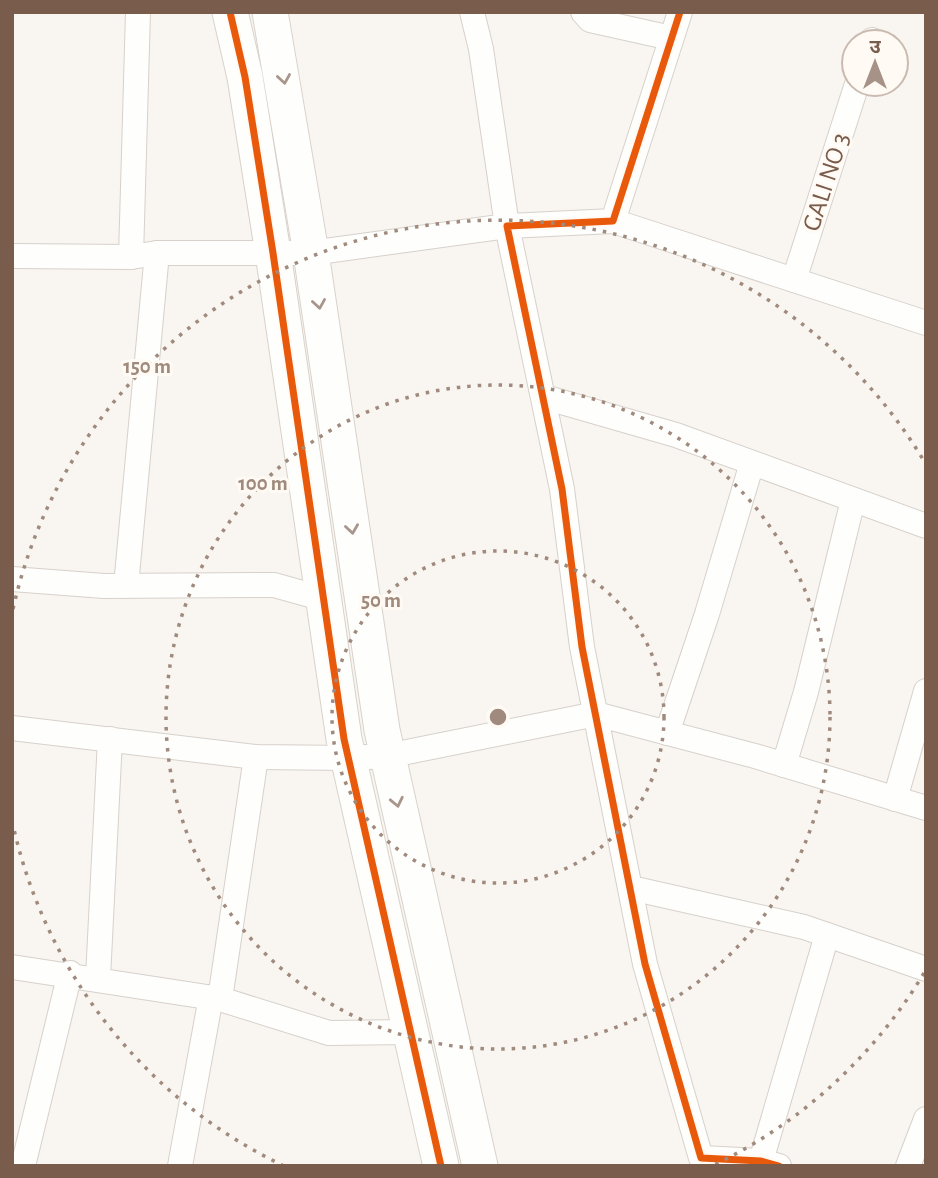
<svg xmlns="http://www.w3.org/2000/svg" width="938" height="1178" viewBox="0 0 938 1178" font-family="'Alegreya Sans','Noto Sans Devanagari',sans-serif">
<style>
.lines{fill:none;stroke-linecap:round;stroke-linejoin:round}
.street-casing{stroke:#d7d1cb;stroke-width:26}
.secondary-casing{stroke:#d9d2cb;stroke-width:37}
.street{stroke:#fefefd;stroke-width:24}
.secondary{stroke:#fefefd;stroke-width:35}
.cycleway-casing{stroke:#fffaf3;stroke-width:11}
.cycleway{stroke:#e8590c;stroke-width:7}
.oneway{stroke:#a8958b}
.ring{fill:none;stroke:#9f8a7d;stroke-width:3.5;stroke-dasharray:3.5 7}
.labels{text-anchor:middle;dominant-baseline:central;stroke-width:6;stroke-linejoin:round;paint-order:stroke}
.street-label{font-size:26px;fill:#7a5c4d;stroke:#fffaf3}
.centre{fill:#9f8a7d;stroke:#fffaf3;stroke-width:3.5}
.ring-label{font-size:21px;text-anchor:middle;font-weight:bold;fill:#9f8a7d;stroke:#fffaf3;stroke-width:6;stroke-linejoin:round;paint-order:stroke}
</style>
<rect width="100%" height="100%" fill="#f9f5f0"/>
<g class="lines">
<defs>
<g id="street">
<path d="M583,12L590,20L671,38"/>
<path d="M680,12L613,221L507,226L562,489L582,647L645,964L701,1158L761,1161L779,1166"/>
<path d="M871,42L872,40"/>
<path d="M613,221L926,323"/>
<path d="M12,256L131,257L157,253H311L507,226L481,49L472,12"/>
<path d="M131,257L138,12"/>
<path d="M794,280L857,84"/>
<path d="M544,397L676,435L926,526"/>
<path d="M12,579L104,586L274,585L324,599"/>
<path d="M126,586L157,253"/>
<path d="M12,728L256,757L348,758L387,756L596,714L755,756L926,808"/>
<path d="M667,733L707,614L752,463"/>
<path d="M784,765L806,692L853,500"/>
<path d="M895,799L926,691"/>
<path d="M631,888L804,927L926,969"/>
<path d="M12,967L220,999L329,1033L410,1032"/>
<path d="M98,978L110,739"/>
<path d="M220,999L256,757"/>
<path d="M761,1161L827,935"/>
<path d="M23,1166L70,973"/>
<path d="M180,1166L211,997"/>
<path d="M908,1166L926,1119"/>
</g>
<g id="secondary">
<path d="M230,12L245,77L273,253L344,739L441,1166"/>
<path d="M270,12L311,253L382,730L480,1166"/>
</g>
</defs>
<!-- street casing -->
<use href="#street" class="street-casing"/>
<!-- secondary casing -->
<use href="#secondary" class="secondary-casing"/>
<!-- street -->
<use href="#street" class="street"/>
<!-- secondary -->
<use href="#secondary" class="secondary"/>
<defs>
<g id="cycleway">
<path d="M230,12L245,77L273,253L344,739L441,1166"/>
<path d="M680,12L613,221L507,226L562,489L582,647L645,964L701,1158L761,1161L779,1166"/>
</g>
</defs>
<!-- cycleway casing -->
<use href="#cycleway" class="cycleway-casing"/>
<!-- cycleway -->
<use href="#cycleway" class="cycleway"/>
</g>
<!-- one-way arrows -->
<defs><path id="oneway-chevron" d="M-2-3.5L2.5 0L-2 3.5" fill="none" stroke-width="1.6" stroke-linecap="round" stroke-linejoin="round" transform="scale(1.75)"/></defs>
<g class="oneway">
<use href="#oneway-chevron" transform="translate(284 79) rotate(81)"/>
<use href="#oneway-chevron" transform="translate(319 304) rotate(81)"/>
<use href="#oneway-chevron" transform="translate(352 529) rotate(82)"/>
<use href="#oneway-chevron" transform="translate(397 802) rotate(78)"/>
</g>
<!-- distance rings -->
<g class="ring">
<circle cx="498" cy="717" r="166"/>
<circle cx="498" cy="717" r="332"/>
<path d="M924 973A497 497 0 0 1 712 1166M284 1166A497 497 0 0 1 13 825M13 609A497 497 0 0 1 924 461"/>
</g>
<g class="labels">
<!-- street labels -->
<g class="street-label">
<text transform="translate(826 182) rotate(-72)">GALI NO 3</text>
</g>
</g>
<circle cx="498" cy="717" r="10" class="centre"/>
<g class="ring-label">
<text x="147" y="373">150 m</text>
<text x="263" y="490">100 m</text>
<text x="381" y="607">50 m</text>
</g>
<!-- border -->
<rect width="938" height="1178" fill="none" stroke="#7a5c4d" stroke-width="28"/>
<!-- north arrow -->
<g transform="translate(875 63)"><circle r="33" fill="#fffaf3" stroke="#cabbb1" stroke-width="2"/>
<path d="M0-5L12 26L0 18L-12 26Z" fill="#a69286"/>
<text y="-10" font-size="19" font-weight="bold" text-anchor="middle" fill="#7a5c4d">उ</text>
</g>
</svg>
